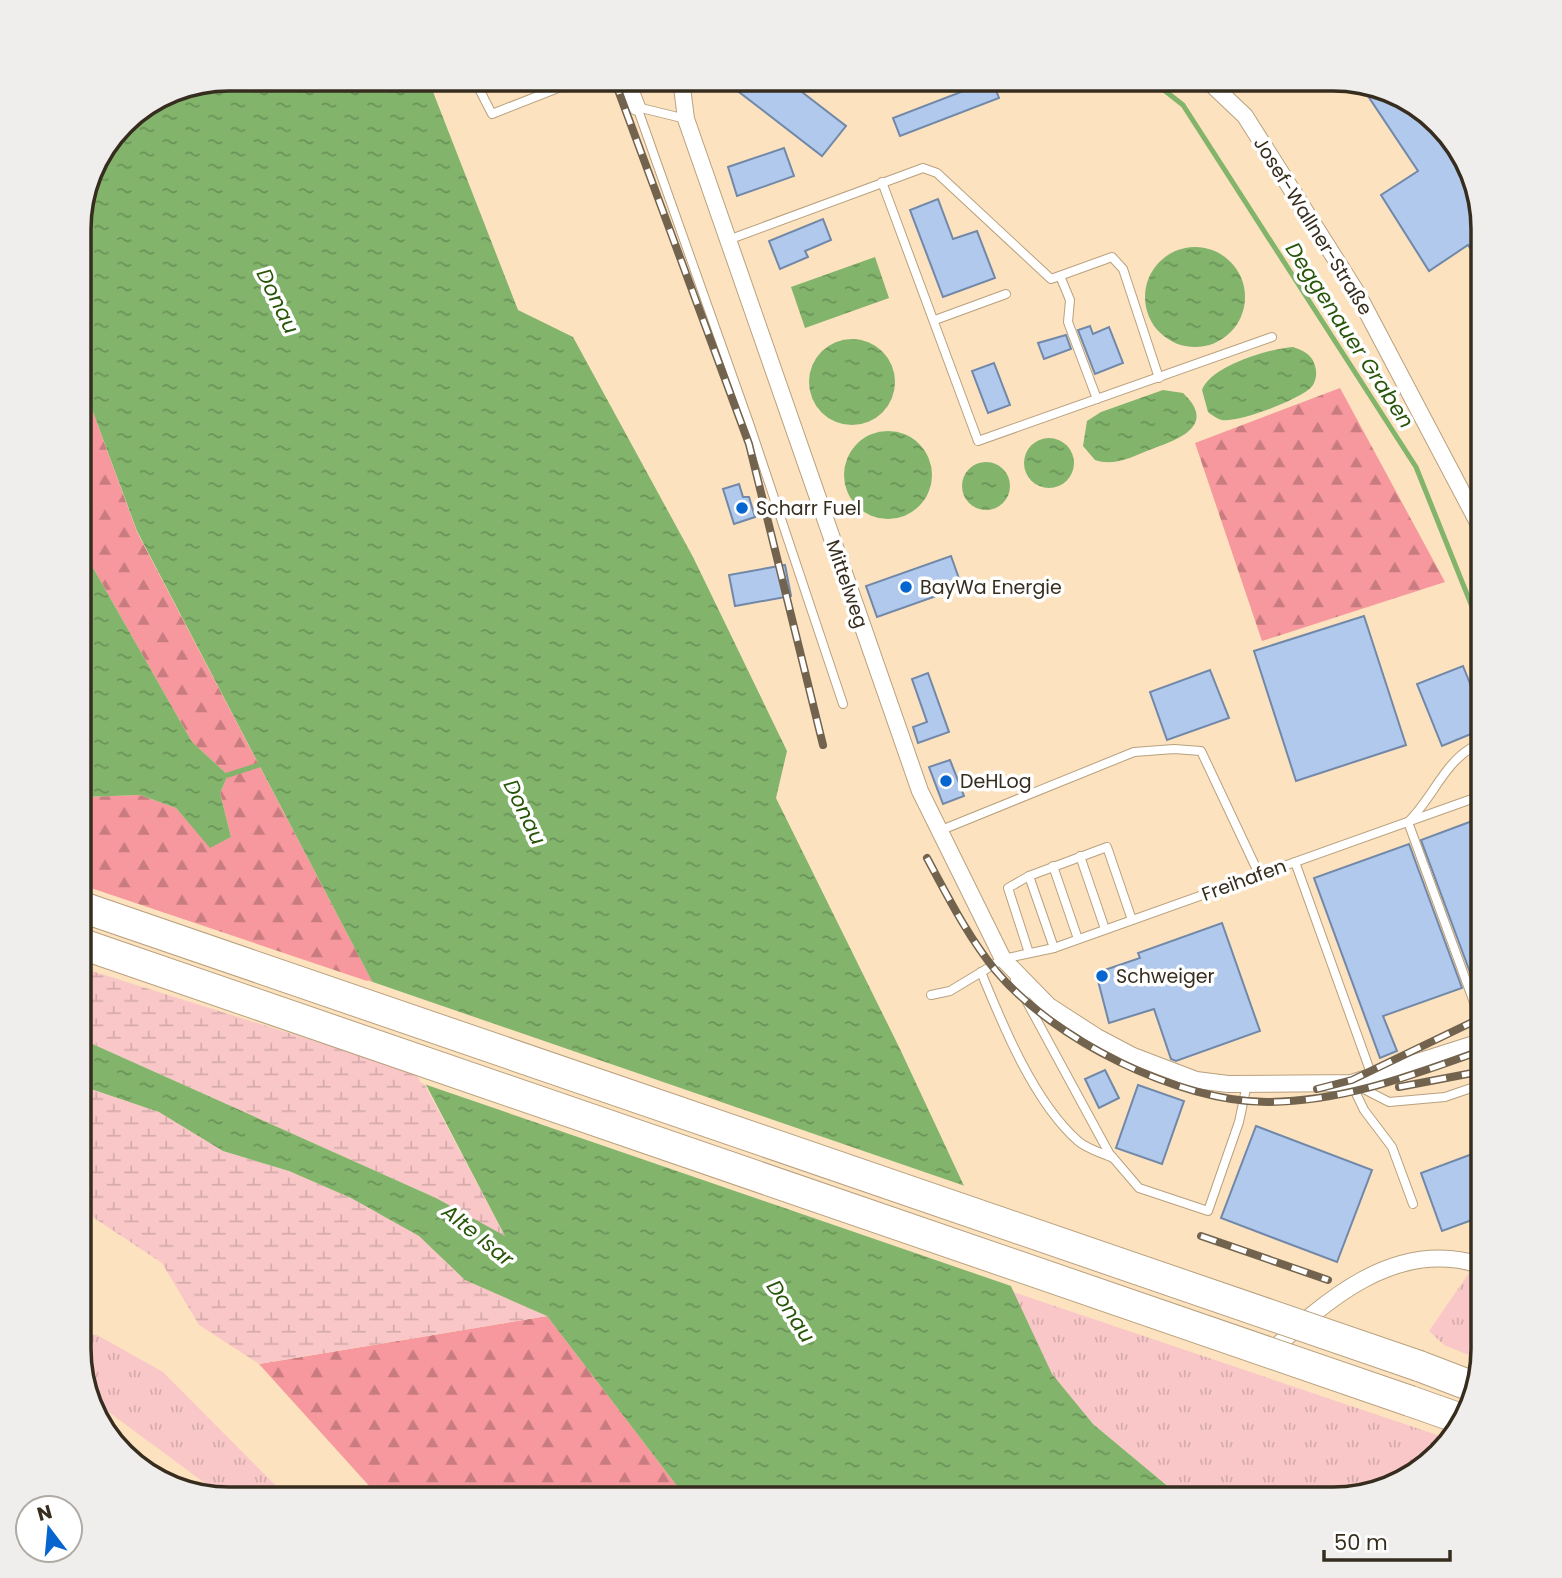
<svg xmlns="http://www.w3.org/2000/svg" width="1562" height="1578" viewBox="0 0 1562 1578" font-family="Poppins,sans-serif">
<style>
.grass{fill:url(#grass-tufts)}
.forest{fill:url(#forest-firs)}
.wetland{fill:url(#wetland-marsh)}
.water{fill:url(#water-ripples)}
.pier{fill:#fce2be}
.lines{fill:none;stroke-linecap:round;stroke-linejoin:round}
.stream{stroke:#82b46c;stroke-width:5}
.building{fill:#b0c9ec;stroke:#7188a8;stroke-width:2}
.lane-casing{stroke:#b9a17e;stroke-width:10}
.street-casing{stroke:#b9a17e;stroke-width:18}
.highway-casing{stroke:#b9a17e;stroke-width:32}
.lane{stroke:#fff;stroke-width:8}
.street{stroke:#fff;stroke-width:16}
.highway{stroke:#fff;stroke-width:30}
.rail-casing{stroke:#72634e;stroke-width:8}
.rail{stroke:#fff;stroke-width:5;stroke-dasharray:16;stroke-linecap:butt}
.highway-bridge-casing{stroke:#b9a17e;stroke-width:32;stroke-linecap:butt}
.highway-bridge{stroke:#fff;stroke-width:30}
.poi-dot{fill:#0665ce;stroke:#fff;stroke-width:2.5}
.labels{text-anchor:middle;dominant-baseline:central;stroke-width:7;stroke-linejoin:round;paint-order:stroke}
.street-label{font-size:19px;fill:#362d1e;stroke:#fff}
.poi-label{font-size:19px;fill:#362d1e;stroke:#fff;text-anchor:start}
.water-label{font-size:21px;font-style:italic;fill:#275509;stroke:#fff}
.rim{fill:none;stroke:#362d1e;stroke-width:3.5}
</style>
<defs>
<pattern id="grass-tufts" width="24" height="20" patternUnits="userSpaceOnUse" patternTransform="scale(1.75)"><rect width="24" height="20" fill="#f9c7c8"/><path d="M3 7l-1-3M5 7V3M7 7l1-3M15 17l-1-3M17 17v-4M19 17l1-3" fill="none" stroke="#d6abab"/></pattern>
<pattern id="forest-firs" width="22" height="20" patternUnits="userSpaceOnUse" patternTransform="scale(1.75)"><rect width="22" height="20" fill="#f6989d"/><path d="M5 1l3.5 6h-7zM16 11l3.5 6h-7z" fill="#c87c7f"/></pattern>
<pattern id="wetland-marsh" width="20" height="14" patternUnits="userSpaceOnUse" patternTransform="scale(1.75)"><rect width="20" height="14" fill="#f9c7c8"/><path d="M1 5h8M5 5V1M11 12h8M15 12V8" fill="none" stroke="#d6abab"/></pattern>
<pattern id="water-ripples" width="26" height="14" patternUnits="userSpaceOnUse" patternTransform="scale(1.75)"><rect width="26" height="14" fill="#82b46c"/><path d="M2 4q2-2 4 0t4 0M15 11q2-2 4 0t4 0" fill="none" stroke="#6b9358"/></pattern>
</defs>
<rect width="100%" height="100%" fill="#fce2be"/>
<!-- grass -->
<g class="grass">
<path d="M1469,1273L1483,1278L1481,1360L1444,1345L1429,1331Z"/>
<path d="M1013,1292L1449,1439C1432,1462 1409,1481 1382,1491C1337,1508 1234,1499 1183,1499L1093,1424L1052,1375Z"/>
<path d="M79,1314L87,1334L97,1335L163,1372L289,1499L225,1498L87,1396L79,1349Z"/>
</g>
<!-- forest -->
<g class="forest">
<path d="M79,374L137,532L373,983L79,884V794L85,797L140,795L176,808L210,847L231,837L220,793L228,775L192,742L92,566L79,535Z"/>
<path d="M1340,388L1445,582L1262,641L1195,443Z"/>
<path d="M547,1316L687,1499H381L259,1364Z"/>
</g>
<!-- wetland -->
<g class="wetland">
<path d="M79,967L419,1074L506,1238L436,1198L79,1038Z"/>
<path d="M79,1085L159,1112L223,1151L289,1171L351,1198L419,1236L465,1280L547,1316L259,1364L199,1325L162,1263L79,1208Z"/>
</g>
<!-- water -->
<g class="water">
<path d="M229,79H428L518,310L573,337L693,557L787,751L776,798L900,1049L1052,1374L1093,1424L1183,1499H687L547,1316L465,1280L419,1236L351,1198L289,1171L223,1151L159,1112L79,1085V1038L436,1198L505,1236L137,531L79,374V219L94,163L130,116L172,90Z"/>
<circle cx="1195" cy="297" r="50"/>
<path d="M875,257L889,298L805,328L791,287Z"/>
<circle cx="852" cy="382" r="43"/>
<path d="M1293,347C1302,350 1311,354 1314,363C1317,370 1317,378 1313,385C1305,398 1238,423 1222,420C1217,419 1212,415 1208,412L1202,390C1211,366 1268,349 1293,347Z"/>
<path d="M1163,390L1183,393C1217,425 1180,439 1152,449C1134,456 1114,467 1095,460L1083,446L1087,421L1101,412Z"/>
<circle cx="888" cy="475" r="44"/>
<circle cx="1049" cy="463" r="25"/>
<circle cx="986" cy="486" r="24"/>
<path d="M79,535L92,566L192,742L228,775L220,793L231,837L210,848L176,808L140,795L85,797L79,794Z"/>
</g>
<!-- pier -->
<path class="pier" d="M367,980L965,1186L1014,1287L421,1083Z"/>
<g class="lines">
<!-- stream -->
<g class="stream">
<path d="M1150,79L1183,105L1416,467L1483,634"/>
<path d="M228,775L265,763"/>
</g>
</g>
<!-- building -->
<g class="building">
<path d="M722,79H785L846,126L822,156Z"/>
<path d="M992,80L999,98L900,136L893,118Z"/>
<path d="M1360,84L1399,94L1446,130L1475,180L1483,229V267L1468,245L1429,271L1381,195L1418,171Z"/>
<path d="M784,148L794,176L737,196L728,167Z"/>
<path d="M938,199L953,239L977,231L995,278L943,297L910,210Z"/>
<path d="M823,219L831,240L805,251L808,257L780,269L769,241Z"/>
<path d="M1090,326L1093,334L1109,327L1123,363L1095,374L1078,330Z"/>
<path d="M1066,335L1071,349L1044,359L1038,343Z"/>
<path d="M994,363L1010,405L988,413L972,371Z"/>
<path d="M739,484L743,497H749L755,517L734,524L723,489Z"/>
<path d="M951,556L962,587L877,617L866,586Z"/>
<path d="M785,565L791,596L735,606L729,575Z"/>
<path d="M1364,616L1406,745L1296,781L1254,651Z"/>
<path d="M1463,666L1483,716V729L1442,746L1417,684Z"/>
<path d="M1210,670L1229,718L1167,740L1150,692Z"/>
<path d="M928,673L949,732L918,743L913,727L927,722L912,679Z"/>
<path d="M950,760L964,796L943,804L929,767Z"/>
<path d="M1483,817V979L1474,983L1421,840Z"/>
<path d="M1409,844L1462,988L1383,1016L1397,1051L1380,1058L1314,878Z"/>
<path d="M1222,923L1260,1031L1176,1061L1171,1059L1154,1009L1109,1023L1096,973L1140,958L1138,953Z"/>
<path d="M1105,1070L1119,1098L1099,1108L1085,1079Z"/>
<path d="M1138,1085L1184,1101L1162,1164L1116,1148Z"/>
<path d="M1256,1126L1372,1170L1337,1262L1221,1218Z"/>
<path d="M1483,1150V1216L1442,1231L1421,1173Z"/>
</g>
<g class="lines">
<defs>
<g id="lane">
<path d="M474,79L492,114L581,79"/>
<path d="M637,107L749,423L843,704"/>
<path d="M637,107L686,119"/>
<path d="M882,182L978,441L1272,337"/>
<path d="M728,240L923,168L937,173L1051,279L1112,257L1123,269L1159,378"/>
<path d="M1060,276L1070,300L1068,322L1097,399"/>
<path d="M935,320L1006,294"/>
<path d="M1483,753L1471,748C1443,765 1432,799 1408,822L1483,1027"/>
<path d="M939,831L1134,752L1174,749L1201,751L1259,874"/>
<path d="M1080,856L1105,929"/>
<path d="M1295,862L1372,1076"/>
<path d="M1053,866L1078,939"/>
<path d="M1029,876L1054,948"/>
<path d="M1029,953L1008,888L1029,876L1107,847L1132,920"/>
<path d="M981,972C1003,1026 1034,1102 1078,1141C1087,1149 1102,1153 1113,1158"/>
<path d="M1015,980L1109,1153L1139,1188L1208,1211L1239,1122L1247,1084"/>
<path d="M931,995L950,991L1003,959L1054,948L1483,795"/>
<path d="M1351,1083L1364,1110L1392,1147L1413,1204"/>
<path d="M1354,1084L1389,1102L1445,1097L1483,1084"/>
</g>
<g id="street">
<path d="M626,79L637,107"/>
<path d="M681,79L686,119L920,791L1003,959L1049,1006L1097,1037L1133,1056L1196,1080L1228,1084L1351,1083L1480,1042"/>
<path d="M1206,79L1245,116L1357,293L1483,532"/>
<path d="M1266,1356C1325,1301 1396,1236 1483,1266"/>
</g>
<g id="highway">
<path d="M1419,1366L1474,1387"/>
<path d="M1410,1401L1464,1420"/>
</g>
</defs>
<!-- lane casing -->
<use href="#lane" class="lane-casing"/>
<!-- street casing -->
<use href="#street" class="street-casing"/>
<!-- highway casing -->
<use href="#highway" class="highway-casing"/>
<!-- lane -->
<use href="#lane" class="lane"/>
<!-- street -->
<use href="#street" class="street"/>
<!-- highway -->
<use href="#highway" class="highway"/>
<defs>
<g id="rail">
<path d="M614,79L749,444L823,745"/>
<path d="M927,858C948,897 968,937 996,971C1053,1039 1178,1102 1267,1102C1343,1102 1413,1075 1483,1050"/>
<path d="M1399,1087L1483,1071"/>
<path d="M1317,1089L1352,1080L1483,1017"/>
<path d="M1201,1236L1328,1280"/>
</g>
</defs>
<!-- rail casing -->
<use href="#rail" class="rail-casing"/>
<!-- rail -->
<use href="#rail" class="rail"/>
<defs>
<g id="highway-bridge">
<path d="M79,906L1419,1366"/>
<path d="M79,943L1410,1401"/>
</g>
</defs>
<!-- highway-bridge casing -->
<use href="#highway-bridge" class="highway-bridge-casing"/>
<!-- highway-bridge -->
<use href="#highway-bridge" class="highway-bridge"/>
</g>
<!-- markers -->
<g class="poi-dot">
<circle cx="742" cy="508" r="7"/>
<circle cx="906" cy="587" r="7"/>
<circle cx="946" cy="781" r="7"/>
<circle cx="1102" cy="976" r="7"/>
</g>
<g class="labels">
<!-- street labels -->
<g class="street-label">
<text transform="translate(1313 226) rotate(58)">Josef-Wallner-Straße</text>
<text transform="translate(847 584) rotate(71)">Mittelweg</text>
<text transform="translate(1244 880) rotate(-20)">Freihafen</text>
</g>
<!-- poi labels -->
<g class="poi-label">
<text x="756" y="508">Scharr Fuel</text>
<text x="920" y="587">BayWa Energie</text>
<text x="960" y="781">DeHLog</text>
<text x="1116" y="976">Schweiger</text>
</g>
<!-- water labels -->
<g class="water-label">
<text transform="translate(278 301) rotate(64)">Donau</text>
<text transform="translate(1350 335) rotate(57)">Deggenauer Graben</text>
<text transform="translate(525 812) rotate(64)">Donau</text>
<text transform="translate(478 1235) rotate(39)">Alte Isar</text>
<text transform="translate(791 1311) rotate(57)">Donau</text>
</g>
</g>
<!-- crop -->
<path d="M0 0H1562V1578H0ZM229 91H1333A138 138 0 0 1 1471 229V1349A138 138 0 0 1 1333 1487H229A138 138 0 0 1 91 1349V229A138 138 0 0 1 229 91Z" fill="#efeeed" fill-rule="evenodd"/>
<path class="rim" d="M229 91H1333A138 138 0 0 1 1471 229V1349A138 138 0 0 1 1333 1487H229A138 138 0 0 1 91 1349V229A138 138 0 0 1 229 91Z"/>
<!-- north arrow -->
<g transform="translate(49 1529) rotate(344)"><circle r="33" fill="#ffffff" stroke="#afaba5" stroke-width="2"/>
<path d="M0-5L12 26L0 18L-12 26Z" fill="#0665ce"/>
<text y="-10" font-size="19" font-weight="bold" text-anchor="middle" fill="#362d1e">N</text>
</g>
<!-- scale -->
<path d="M1324 1550v10h126v-10" fill="none" stroke="#362d1e" stroke-width="3.5"/>
<text x="1334" y="1550" font-size="21" fill="#362d1e" stroke="#ffffff" stroke-width="5" paint-order="stroke">50 m</text>
</svg>
